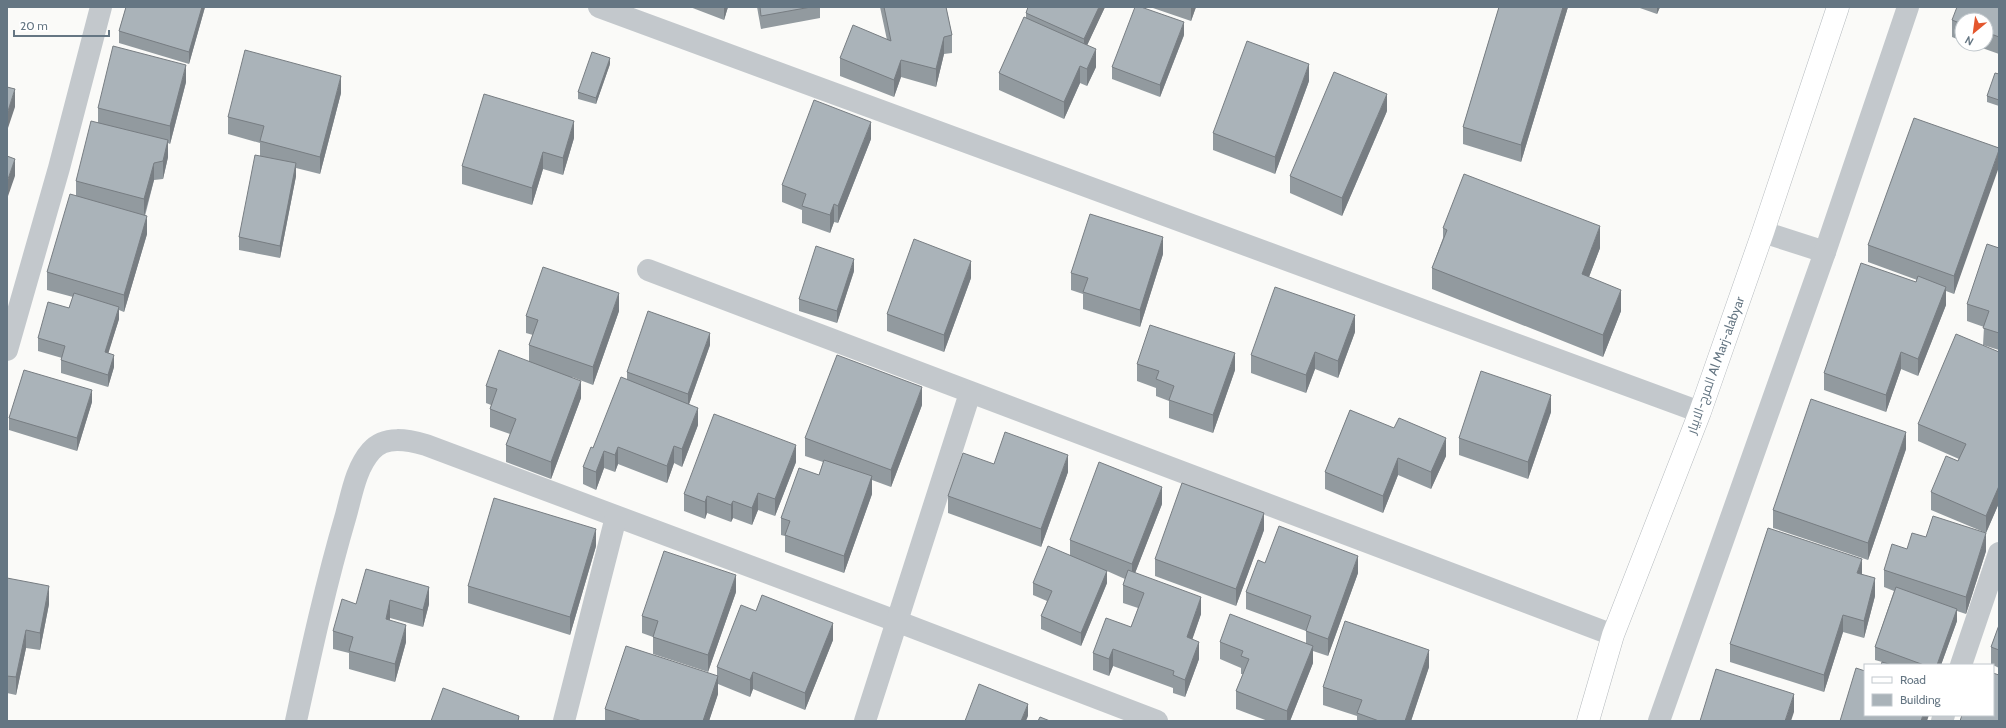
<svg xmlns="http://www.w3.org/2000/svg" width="2006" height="728" viewBox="0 0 2006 728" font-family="Cabin,Cairo,sans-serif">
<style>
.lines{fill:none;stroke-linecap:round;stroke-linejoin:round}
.primary-casing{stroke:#b5babe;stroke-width:23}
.street{stroke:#c3c8cc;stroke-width:22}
.primary{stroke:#fff;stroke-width:22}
.wall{fill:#929a9f}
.shaded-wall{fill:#777d82}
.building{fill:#aab3b9;stroke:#777d82}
.labels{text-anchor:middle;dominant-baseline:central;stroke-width:4;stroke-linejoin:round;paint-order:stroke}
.street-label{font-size:13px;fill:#657683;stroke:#fff}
</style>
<rect width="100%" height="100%" fill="#fafaf8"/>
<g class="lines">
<defs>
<path id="primary" d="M1588,721L1613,635L1700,412L1763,232L1838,7"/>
</defs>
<!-- primary casing -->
<use href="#primary" class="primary-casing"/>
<!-- street -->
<g class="street">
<path d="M599,7L1700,412"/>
<path d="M1763,232L1825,252"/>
<path d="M648,270L1613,635"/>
<path d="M7,350L59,168L101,7"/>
<path d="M1961,665L1999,553"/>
<path d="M296,721C311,652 326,583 346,515C352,493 356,468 371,451C385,435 408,440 426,445L896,621L1157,721"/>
<path d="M564,721L616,517"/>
<path d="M865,721L970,393"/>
<path d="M1659,721L1825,252L1908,7"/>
<path d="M1942,721L1944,715"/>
</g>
<!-- primary -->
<use href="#primary" class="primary"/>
</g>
<!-- wall -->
<g class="wall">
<path d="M126,7H205L189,64L119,43V31Z"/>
<path d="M690,7H728L724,20Z"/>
<path d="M757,7H820V18L761,29Z"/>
<path d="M880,7H946L952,35V53L944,54L936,87L901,77L894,97L840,76V58L887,40Z"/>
<path d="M1028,7H1105L1087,45L1096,67L1087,86L1080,83L1064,119L999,90V73L1026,18V13Z"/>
<path d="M1150,7H1196L1191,21Z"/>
<path d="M1499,7H1568L1521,162L1463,144V127Z"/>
<path d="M1637,7H1660L1657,14Z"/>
<path d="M1999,7V54L1971,44H1986V20H1962V41L1952,37V20Z"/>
<path d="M1184,35L1160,97L1112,79V67Z"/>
<path d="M610,64L596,104L578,99V92Z"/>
<path d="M1999,74V106L1987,102V96Z"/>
<path d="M1309,81L1275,174L1213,150V133Z"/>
<path d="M186,82L170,144L168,143V157L163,179L154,180L145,216L147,234L124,312L119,310V319L108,353L114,367L108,387L61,373V360L62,358L38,351V338L69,308L73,297L47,290V272L76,196V181L98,122V108Z"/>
<path d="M341,93L320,174L296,168V176L280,258L239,250V237L260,156V143L228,134V117Z"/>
<path d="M1387,111L1342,216L1290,193V176Z"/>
<path d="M574,138L563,175L543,169L532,205L462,184V166Z"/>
<path d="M871,139L838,223L834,222L830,233L802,223V210L782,202V185Z"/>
<path d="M1999,148L1954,294L1946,291V305L1918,376L1901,369L1886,412L1824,390V373L1916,282L1917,280L1868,262V245Z"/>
<path d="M1443,228L1600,248L1589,277L1621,311L1603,357L1432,289V268L1443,238Z"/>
<path d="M1999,248V350L1983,345L1984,327L1967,321V304Z"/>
<path d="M1163,254L1140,327L1083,309V294L1071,290V273Z"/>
<path d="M854,271L837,323L799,311V299Z"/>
<path d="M971,278L944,352L887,331V314Z"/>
<path d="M619,311L593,385L572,377L581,398L551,479L506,462V445L510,434L490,427V409L491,405L486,403V386L529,361V345L533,335L526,333V316Z"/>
<path d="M1355,332L1338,378L1315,369L1306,393L1251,373V355Z"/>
<path d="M710,345L689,404L698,425L682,467L674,463L667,483L618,464L615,472L604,468L596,490L583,484V467L593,448L627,380V372Z"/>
<path d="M1999,352V503L1986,533L1931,510V492L1958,461L1959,459L1918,441V424Z"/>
<path d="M1137,364L1235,370L1213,433L1169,418V401L1156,396V388L1137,381Z"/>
<path d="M92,402L77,451L9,430V418Z"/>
<path d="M922,405L891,487L872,480V494L844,573L785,552V536L781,535V518L819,475L823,462L805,456V438Z"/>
<path d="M1350,410L1446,456L1431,489L1398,475L1383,513L1325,489V472Z"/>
<path d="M1551,412L1528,479L1459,455V438Z"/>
<path d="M1906,449L1868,560L1773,528V510Z"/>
<path d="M796,462L775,516L758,510L752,525L733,518L731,522L707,513L705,519L684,511V494Z"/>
<path d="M994,464L1068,472L1041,547L948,513V496Z"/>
<path d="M1162,504L1135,573L1201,614L1192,639L1199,659L1185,697L1173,693V688L1113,666L1109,676L1093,670V653L1131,627L1138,608L1123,603V585L1125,579L1107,571V583L1081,646L1041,629V616L1047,601L1033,595V583L1070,555V540Z"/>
<path d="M1264,530L1236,606L1155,576V559Z"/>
<path d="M1926,537L1986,551L1966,614L1957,611V621L1941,665H1881L1882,662L1875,660V647L1894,591L1884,587V570L1907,549Z"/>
<path d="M596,546L570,635L468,603V586Z"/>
<path d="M1265,563L1358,573L1328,656L1313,651V663L1290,721H1268L1236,709V691L1243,674H1241V668L1220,659V642L1306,643V631L1246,609V592Z"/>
<path d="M1862,575L1875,596L1864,638L1843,632L1824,692L1730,662V644Z"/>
<path d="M7,578L49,604L40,650L26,648L16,695L7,693Z"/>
<path d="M429,587V604L423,627L390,618V620L406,642L395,682L349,669V653L333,649V631L356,604Z"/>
<path d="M736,592L708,672L653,654V637L642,633V616Z"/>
<path d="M756,611L833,640L805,710L753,689L750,697L718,684V694L709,721H605V709L717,676V667Z"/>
<path d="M1999,625V668L1991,664V647Z"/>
<path d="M1429,667L1411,721H1357V716L1323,705V687Z"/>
</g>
<!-- shaded-wall -->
<g class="shaded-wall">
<path d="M202,7H205L189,64V52Z"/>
<path d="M724,7H728L724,20Z"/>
<path d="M1099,7H1105L1084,52V39Z"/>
<path d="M1191,7H1196L1191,21Z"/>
<path d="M1563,7H1568L1521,162V145Z"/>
<path d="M1657,7H1660L1657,14Z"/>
<path d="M1184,22V35L1160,97V85Z"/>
<path d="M944,37V54L936,87V69Z"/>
<path d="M1096,49V67L1087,86V69Z"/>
<path d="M610,58V64L596,104V98Z"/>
<path d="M901,60V77L894,97V80Z"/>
<path d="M1309,64V81L1275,174V157Z"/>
<path d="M186,65V82L170,144V126Z"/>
<path d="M1080,66V83L1064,119V102Z"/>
<path d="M341,76V93L320,174V157Z"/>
<path d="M15,89V107L7,131V114Z"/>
<path d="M1387,94V111L1342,216V198Z"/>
<path d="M574,121V138L563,175V158Z"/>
<path d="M871,122V139L838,223V206Z"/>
<path d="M168,140V157L163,179V161Z"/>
<path d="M1999,150V167L1954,294V276Z"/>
<path d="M543,152V169L532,205V188Z"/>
<path d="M15,159V176L7,199V182Z"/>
<path d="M154,163V180L144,216V199Z"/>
<path d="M296,163V176L280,258V246Z"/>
<path d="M834,204V222L830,233V215Z"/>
<path d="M147,216V234L124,312V295Z"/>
<path d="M1600,226V248L1582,295V274Z"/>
<path d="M1163,237V254L1140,327V310Z"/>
<path d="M854,259V271L837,323V311Z"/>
<path d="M971,261V278L944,352V335Z"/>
<path d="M1946,287V305L1918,376V359Z"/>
<path d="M1621,290V311L1603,357V335Z"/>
<path d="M619,293V311L593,385V367Z"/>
<path d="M119,307V319L105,364V352Z"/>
<path d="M1355,315V332L1338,378V361Z"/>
<path d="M710,333V345L688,407V394Z"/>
<path d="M1315,352V369L1306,393V375Z"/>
<path d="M1901,352V369L1886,412V395Z"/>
<path d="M1235,353V370L1213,433V415Z"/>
<path d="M114,355V367L108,387V375Z"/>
<path d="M581,381V398L551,479V462Z"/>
<path d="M922,387V405L891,487V470Z"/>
<path d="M92,390V402L77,451V438Z"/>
<path d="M1551,395V412L1528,479V462Z"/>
<path d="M698,408V425L682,467V449Z"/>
<path d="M1906,432V449L1868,560V543Z"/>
<path d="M1446,438V456L1431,489V472Z"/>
<path d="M796,445V462L775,516V499Z"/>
<path d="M674,446V463L667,483V466Z"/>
<path d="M618,447V464L615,472V455Z"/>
<path d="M604,451V468L596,490V472Z"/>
<path d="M1068,455V472L1041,547V529Z"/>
<path d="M1398,458V475L1383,513V496Z"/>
<path d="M872,476V494L844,573V556Z"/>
<path d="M1999,486V503L1986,533V516Z"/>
<path d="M1162,487V504L1132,581V564Z"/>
<path d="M758,493V510L752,525V508Z"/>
<path d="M707,496V513L705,519V502Z"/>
<path d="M733,501V518L731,522V505Z"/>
<path d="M1264,513V530L1236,606V589Z"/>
<path d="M596,529V546L570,635V617Z"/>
<path d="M1986,533V551L1966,614V597Z"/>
<path d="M1358,556V573L1328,656V639Z"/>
<path d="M1862,559V576L1857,573Z"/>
<path d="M1107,571V583L1081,646V633Z"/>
<path d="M736,575V592L708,672V655Z"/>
<path d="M1875,578V596L1864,638V621Z"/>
<path d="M49,586V604L40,650V633Z"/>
<path d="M429,587V604L423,627V610Z"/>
<path d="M1201,597V614L1187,655V637Z"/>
<path d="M390,600V618L386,636V619Z"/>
<path d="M1957,609V621L1941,665H1937Z"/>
<path d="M1843,615V632L1824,692V675Z"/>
<path d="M833,623V640L805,710V693Z"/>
<path d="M406,625V642L395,682V664Z"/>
<path d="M26,630V648L16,695V677Z"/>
<path d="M1199,642V659L1185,697V680Z"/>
<path d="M1313,646V663L1290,721H1287V711Z"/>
<path d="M1113,649V666L1109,676V659Z"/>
<path d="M1429,650V667L1411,721H1405Z"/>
<path d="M753,672V689L750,697V680Z"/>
<path d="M718,676V694L709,721H703Z"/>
<path d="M1794,694V712L1791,721H1785Z"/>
<path d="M1028,704V716L1026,721H1021Z"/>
<path d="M1923,715H1929L1927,721H1921Z"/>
</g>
<!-- building -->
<g class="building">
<path d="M126,7H202L189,52L119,31Z"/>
<path d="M760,7H811L761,16Z"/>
<path d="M884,7H946L952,35L944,37L936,69L901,60L894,80L840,58L853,25L891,41Z"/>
<path d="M1028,7H1099L1084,39L1026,13Z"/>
<path d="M1135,7H1141L1184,22L1160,85L1112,67Z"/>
<path d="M1499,7H1563L1521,145L1463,127Z"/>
<path d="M1957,7H1999V37L1986,32V20H1962V24L1952,20Z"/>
<path d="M1024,17L1096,49L1087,69L1080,66L1064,102L999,73Z"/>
<path d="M1247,41L1309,64L1275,157L1213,133Z"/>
<path d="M113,46L186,65L170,126L98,108Z"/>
<path d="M245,50L341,76L320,157L260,141L264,126L228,117Z"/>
<path d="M592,52L610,58L596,98L578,92Z"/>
<path d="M1334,72L1387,94L1342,198L1290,176Z"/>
<path d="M1995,73L1999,74V100L1987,96Z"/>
<path d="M7,87L15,89L7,114Z"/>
<path d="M484,94L574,121L563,158L543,152L532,188L462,166Z"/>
<path d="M814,100L871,122L838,206L834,204L830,215L802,206L806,194L782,185Z"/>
<path d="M1914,118L1999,148V150L1954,276L1868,245Z"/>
<path d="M91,121L168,140L163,161L154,163L144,199L76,181Z"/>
<path d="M255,155L296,163L280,246L239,237Z"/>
<path d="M7,156L15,159L7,182Z"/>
<path d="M1464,174L1600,226L1582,274L1621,290L1603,335L1432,268L1447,230L1443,228Z"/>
<path d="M70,194L147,216L124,295L47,272Z"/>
<path d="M1090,214L1163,237L1140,310L1083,292L1088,278L1071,273Z"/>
<path d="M914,239L971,261L944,335L887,314Z"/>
<path d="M1987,244L1999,248V333L1983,328L1989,311L1967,304Z"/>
<path d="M816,246L854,259L837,311L799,299Z"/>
<path d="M1861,263L1916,282L1918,276L1946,287L1918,359L1901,352L1886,395L1824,373Z"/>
<path d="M543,267L619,293L593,367L529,345L538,320L526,316Z"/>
<path d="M1275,287L1355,315L1338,361L1315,352L1306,375L1251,355Z"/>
<path d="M74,293L119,307L105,352L114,355L108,375L61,360L65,346L38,338L48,302L69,308Z"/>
<path d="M648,311L710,333L688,394L627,372Z"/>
<path d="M1150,325L1235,353L1213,415L1169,400L1174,386L1156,379L1159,371L1137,364Z"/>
<path d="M1956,334L1999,352V486L1986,516L1931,492L1946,456L1958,461L1966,444L1918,424Z"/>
<path d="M499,350L581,381L551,462L506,445L516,419L490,409L497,389L486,386Z"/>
<path d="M837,355L922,387L891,470L805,438Z"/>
<path d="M24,370L92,390L77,438L9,418Z"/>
<path d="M1481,371L1551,395L1528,462L1459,438Z"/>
<path d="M621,377L698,408L682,449L674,446L667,466L618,447L615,455L604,451L596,472L583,467L591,447L593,448Z"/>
<path d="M1811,399L1906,432L1868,543L1773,510Z"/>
<path d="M1350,410L1394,428L1399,418L1446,438L1431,472L1398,458L1383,496L1325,472Z"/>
<path d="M714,414L796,445L775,499L758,493L752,508L733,501L731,505L707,496L705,502L684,494Z"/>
<path d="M1005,432L1068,455L1041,529L948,496L963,453L994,464Z"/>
<path d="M824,460L872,476L844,556L785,535L790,521L781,518L799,468L819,475Z"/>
<path d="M1099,462L1162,487L1132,564L1070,540Z"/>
<path d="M1182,483L1264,513L1236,589L1155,559Z"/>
<path d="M494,498L596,529L570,617L468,586Z"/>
<path d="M1933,516L1986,533L1966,597L1884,570L1892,544L1907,549L1912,533L1926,537Z"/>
<path d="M1279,526L1358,556L1328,639L1306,631L1311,616L1246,592L1258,560L1265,563Z"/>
<path d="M1768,528L1862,559L1857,573L1875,578L1864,621L1843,615L1824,675L1730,644Z"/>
<path d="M1048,546L1107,571L1081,633L1041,616L1052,591L1033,583Z"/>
<path d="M664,551L736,575L708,655L653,637L658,621L642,616Z"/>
<path d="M366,569L429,587L423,610L390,600L386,619L406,625L395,664L349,651L353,637L333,631L342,599L356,604Z"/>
<path d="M1128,570L1201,597L1187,637L1199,642L1185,680L1173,675L1174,671L1113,649L1109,659L1093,653L1106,618L1131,627L1144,593L1123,585Z"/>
<path d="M7,578L49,586L40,633L26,630L16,677L7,676Z"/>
<path d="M1896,587L1957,609L1937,665H1924L1875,647Z"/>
<path d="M762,595L833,623L805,693L753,672L750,680L717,667L741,605L756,611Z"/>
<path d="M1230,614L1313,646L1287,711L1236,691L1249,659L1241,656L1243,651L1220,642Z"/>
<path d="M1345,621L1429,650L1405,721H1379L1357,713L1362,700L1323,687Z"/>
<path d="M1999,625V650L1991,647Z"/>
<path d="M626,646L718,676L703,721H642L605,709Z"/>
<path d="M1882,662L1892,665H1881Z"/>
<path d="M1856,668L1865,671V715H1923L1921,721H1840Z"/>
<path d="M1716,669L1794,694L1785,721H1700Z"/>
<path d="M1993,673L1999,675V721H1960L1962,715H1993Z"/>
<path d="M979,684L1028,704L1021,721H965Z"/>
<path d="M443,688L519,716L518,721H431Z"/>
<path d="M1040,717L1050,721H1038Z"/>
</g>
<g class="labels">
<!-- street labels -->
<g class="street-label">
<text transform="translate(1715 365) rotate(-70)">المرج-الابيار Al Marj-alabyar</text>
</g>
</g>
<!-- border -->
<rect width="2006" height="728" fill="none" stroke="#657683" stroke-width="16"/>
<!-- legend -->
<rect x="1864" y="664" width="130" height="52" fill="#ffffff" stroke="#c1c8cd"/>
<rect x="1872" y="677" width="20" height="6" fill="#ffffff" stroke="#c1c8cd"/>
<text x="1900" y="684" font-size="12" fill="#657683">Road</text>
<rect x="1872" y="694" width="20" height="12" fill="#aab3b9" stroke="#c1c8cd"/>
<text x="1900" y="704" font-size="12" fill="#657683">Building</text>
<!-- north arrow -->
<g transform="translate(1974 32) rotate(209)"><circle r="19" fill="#ffffff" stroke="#c1c8cd"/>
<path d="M0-3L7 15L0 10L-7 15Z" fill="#e4572e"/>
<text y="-6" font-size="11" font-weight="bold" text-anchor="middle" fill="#657683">N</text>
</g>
<!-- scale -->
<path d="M14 30v6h95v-6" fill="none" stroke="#657683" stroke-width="2"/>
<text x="20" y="30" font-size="12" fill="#657683" stroke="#ffffff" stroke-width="3" paint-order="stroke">20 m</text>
</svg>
